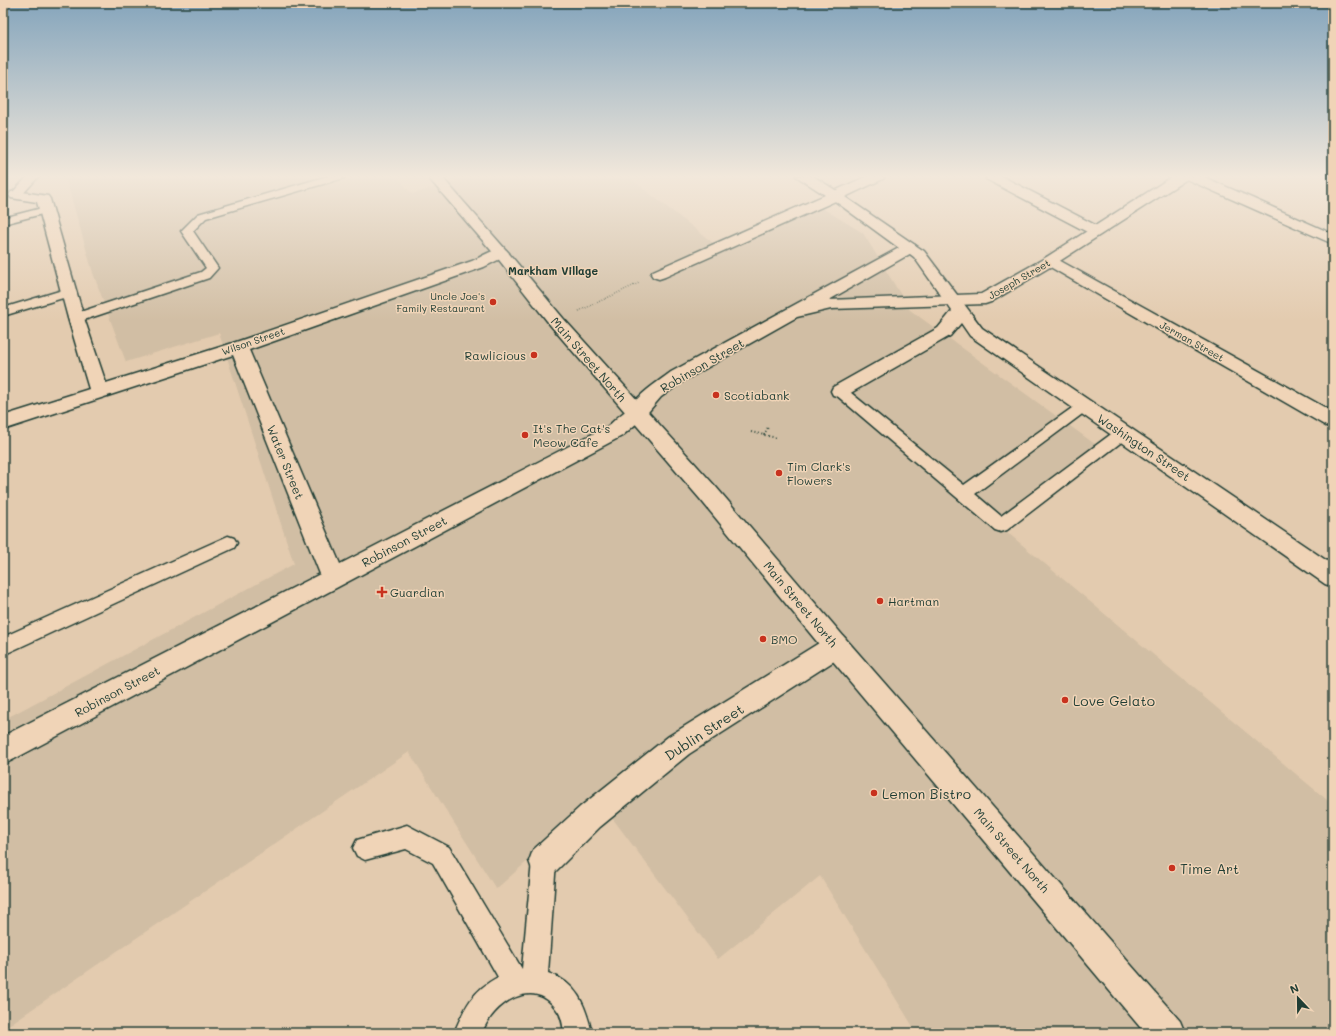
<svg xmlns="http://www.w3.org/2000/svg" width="1336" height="1036" viewBox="0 0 1336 1036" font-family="Mali,sans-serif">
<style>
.built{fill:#d1bea4}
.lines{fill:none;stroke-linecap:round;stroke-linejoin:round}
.lane-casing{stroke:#1f3d34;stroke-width:3}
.street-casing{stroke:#1f3d34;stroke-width:3}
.secondary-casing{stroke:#1f3d34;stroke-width:3}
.primary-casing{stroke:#1f3d34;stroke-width:3}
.path-far1{stroke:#1f3d34;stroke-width:1.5;stroke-dasharray:0.5 2;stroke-linecap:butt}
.path{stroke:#1f3d34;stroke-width:2;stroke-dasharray:1 2.5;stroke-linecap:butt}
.lane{fill:#f0d4b7;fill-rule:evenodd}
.street{fill:#f0d4b7;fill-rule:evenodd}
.secondary{fill:#f0d4b7;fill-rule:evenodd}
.primary{fill:#f0d4b7;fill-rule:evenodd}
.poi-dot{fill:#c8321e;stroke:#f0d4b7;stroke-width:1.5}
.labels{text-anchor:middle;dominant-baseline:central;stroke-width:3;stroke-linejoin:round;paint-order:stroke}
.far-street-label{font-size:10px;fill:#1f3d34;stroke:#f0d4b7}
.far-poi-label{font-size:10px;fill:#1f3d34;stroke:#f0d4b7;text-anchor:end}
.far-neighbourhood-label{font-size:11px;font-weight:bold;fill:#1f3d34;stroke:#f0d4b7}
.poi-label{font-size:12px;fill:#1f3d34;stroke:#f0d4b7;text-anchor:start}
.street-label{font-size:12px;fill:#1f3d34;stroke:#f0d4b7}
.near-poi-label{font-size:14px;fill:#1f3d34;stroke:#f0d4b7;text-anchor:start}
.near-street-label{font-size:14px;fill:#1f3d34;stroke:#f0d4b7}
</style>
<rect width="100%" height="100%" fill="#e3cbaf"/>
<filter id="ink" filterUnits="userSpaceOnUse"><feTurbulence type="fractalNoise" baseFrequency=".025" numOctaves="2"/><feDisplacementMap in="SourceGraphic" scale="8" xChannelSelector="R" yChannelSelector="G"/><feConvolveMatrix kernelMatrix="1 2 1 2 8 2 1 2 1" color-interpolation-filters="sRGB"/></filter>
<g filter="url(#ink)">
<!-- built -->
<path class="built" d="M65,176H397L412,194L474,176H627L721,249L822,208L863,233L910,310L1099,447L1002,528L1333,805V1033H917L820,876L718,959L598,799L496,889L409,752L3,1029V720L294,564L219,333L126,362L93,273Z"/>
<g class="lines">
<defs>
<g id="lane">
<path d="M28,176H39L20,197H12L11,195L12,193Z"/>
<path d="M328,176H345L344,178L206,218L193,231L218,268L209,278L81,321H71L69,318L71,315L201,272L206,268L181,231L198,214Z"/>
<path d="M46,207L50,208L52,210L50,212L3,224V218Z"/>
<path d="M69,288L73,289L75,292L73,295L3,316V308Z"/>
<path d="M840,386L845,388L964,485L1079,403L1084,401L1089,403L1091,406L1089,409L975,494L1001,516L1118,429L1123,428L1128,429L1131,433L1128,437L1007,530L1001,532L995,530L835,394L833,391L835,388Z"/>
<path d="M228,536L234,538L237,543L234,548L3,655V637Z"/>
<path d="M407,825L449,847L522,969L532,861L536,853L544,849L552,853L556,861L548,973C577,983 585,1004 592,1033H564C563,1025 562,1016 557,1010C534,975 492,1004 482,1033H454C465,1007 472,991 498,977L433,863L406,849L365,860L357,856L353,848L357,840Z"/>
</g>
<g id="street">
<path d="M796,176H813L840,193L842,196L840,199L665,277L659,279L653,277L651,274L653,271L825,195Z"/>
<path d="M984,176H1001L1101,228L1103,231L1101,234L1096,235L1091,234L986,179Z"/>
<path d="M1184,176H1202L1333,234V244L1186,179Z"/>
<path d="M16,191L48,196L50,199L84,318L106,383L233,343L472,261C483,256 495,247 506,250L509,253L506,256L484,267L249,350L340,564L608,426C619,417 628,404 643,408L646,413L643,418L622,436L3,765V736L320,574L233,355L3,430V416L89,389L68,318L37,202L11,198L9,195L11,192Z"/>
<path d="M910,243L915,245L924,251L982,328L1333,565V587L1325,584L970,336L961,323L950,336L847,395L840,397L833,395L831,391L833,387L938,328L952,311L914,257L902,248L905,245Z"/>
<path d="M1050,256L1055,258L1333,412V428L1326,426L1045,264L1042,261L1045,258Z"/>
<path d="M836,635L845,638L849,646L845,654L689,754L600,827L555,872L544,876L533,872L529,861L533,850L580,807L669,736L827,638Z"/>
</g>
<path id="secondary" d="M867,176H885L883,179L845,197L915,245L918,248L915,251L829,300L981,294L1045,258L1173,176H1189L1187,179L1055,264L991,302L985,304L831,309L797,317L685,380L661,397L643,418L636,420L629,418L626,413C637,395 655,384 671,372L899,248L828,196L830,193Z"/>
<path id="primary" d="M427,176H441L506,250L563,318L716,487L845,638L1180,1021L1185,1033H1145L827,654L700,499L551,326L496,256Z"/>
</defs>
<!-- lane casing -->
<use href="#lane" class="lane-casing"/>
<!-- street casing -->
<use href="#street" class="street-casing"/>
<!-- secondary casing -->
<use href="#secondary" class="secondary-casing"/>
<!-- primary casing -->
<use href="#primary" class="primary-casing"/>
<!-- path-far1 -->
<path class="path-far1" d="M579,311L639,283"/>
<!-- path -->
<g class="path">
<path d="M751,432L777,438"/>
<path d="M764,435L768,427"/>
</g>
<!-- lane -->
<use href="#lane" class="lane"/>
<!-- street -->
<use href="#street" class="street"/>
<!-- secondary -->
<use href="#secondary" class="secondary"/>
<!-- primary -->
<use href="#primary" class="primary"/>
</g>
</g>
<!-- sky -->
<linearGradient id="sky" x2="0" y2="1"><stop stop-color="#85a5bc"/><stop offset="0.55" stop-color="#f2e8db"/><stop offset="1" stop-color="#f2e8db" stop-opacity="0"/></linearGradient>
<rect width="1336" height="321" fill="url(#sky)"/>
<!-- markers -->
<g class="poi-dot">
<circle cx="493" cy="302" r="4"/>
<circle cx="534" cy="355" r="4"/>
<circle cx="716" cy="395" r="4"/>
<circle cx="525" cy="435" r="4"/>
<circle cx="779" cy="473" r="4"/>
<path d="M380 586h4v4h4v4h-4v4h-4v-4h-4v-4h4z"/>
<circle cx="880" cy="601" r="4"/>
<circle cx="763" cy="639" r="4"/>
<circle cx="1065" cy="700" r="4"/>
<circle cx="874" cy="793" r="4"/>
<circle cx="1172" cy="868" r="4"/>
</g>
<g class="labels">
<!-- far-street labels -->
<g class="far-street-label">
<text transform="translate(1019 279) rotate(-30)">Joseph Street</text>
<text transform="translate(253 341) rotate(-19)">Wilson Street</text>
<text transform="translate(1192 341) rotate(29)">Jerman Street</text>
</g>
<!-- far-poi labels -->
<g class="far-poi-label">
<text x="485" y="296">Uncle Joe's<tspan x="485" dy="12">Family Restaurant</tspan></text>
</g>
<!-- far-neighbourhood labels -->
<g class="far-neighbourhood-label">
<text x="553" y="270">Markham Village</text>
</g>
<!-- poi labels -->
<g class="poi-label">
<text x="526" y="355" text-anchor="end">Rawlicious</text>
<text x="724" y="395">Scotiabank</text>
<text x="533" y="428">It's The Cat's<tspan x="533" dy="14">Meow Cafe</tspan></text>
<text x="787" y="466">Tim Clark's<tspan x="787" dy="14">Flowers</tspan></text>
<text x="390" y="592">Guardian</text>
<text x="888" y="601">Hartman</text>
<text x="771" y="639">BMO</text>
</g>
<!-- street labels -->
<g class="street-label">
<text transform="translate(589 359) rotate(49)">Main Street North</text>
<text transform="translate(702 365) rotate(-30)">Robinson Street</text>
<text transform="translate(1144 447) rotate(34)">Washington Street</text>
<text transform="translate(286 462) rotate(68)">Water Street</text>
<text transform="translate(404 541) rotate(-28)">Robinson Street</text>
<text transform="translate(801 604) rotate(50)">Main Street North</text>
<text transform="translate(117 691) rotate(-28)">Robinson Street</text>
<text transform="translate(1012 850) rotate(49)">Main Street North</text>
</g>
<!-- near-poi labels -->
<g class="near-poi-label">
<text x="1073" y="700">Love Gelato</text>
<text x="882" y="793">Lemon Bistro</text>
<text x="1180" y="868">Time Art</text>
</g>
<!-- near-street labels -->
<g class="near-street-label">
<text transform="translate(704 732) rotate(-33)">Dublin Street</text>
</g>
</g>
<!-- margin -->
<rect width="1336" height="1036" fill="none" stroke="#f0d4b7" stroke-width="16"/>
<rect x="8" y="8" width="1320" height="1020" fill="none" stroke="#1f3d34" stroke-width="1.5" filter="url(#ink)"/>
<!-- north arrow -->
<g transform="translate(1298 998) rotate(338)" stroke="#f0d4b7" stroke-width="3" paint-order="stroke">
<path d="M0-3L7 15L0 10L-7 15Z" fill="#1f3d34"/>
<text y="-6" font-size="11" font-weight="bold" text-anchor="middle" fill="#1f3d34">N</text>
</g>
</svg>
